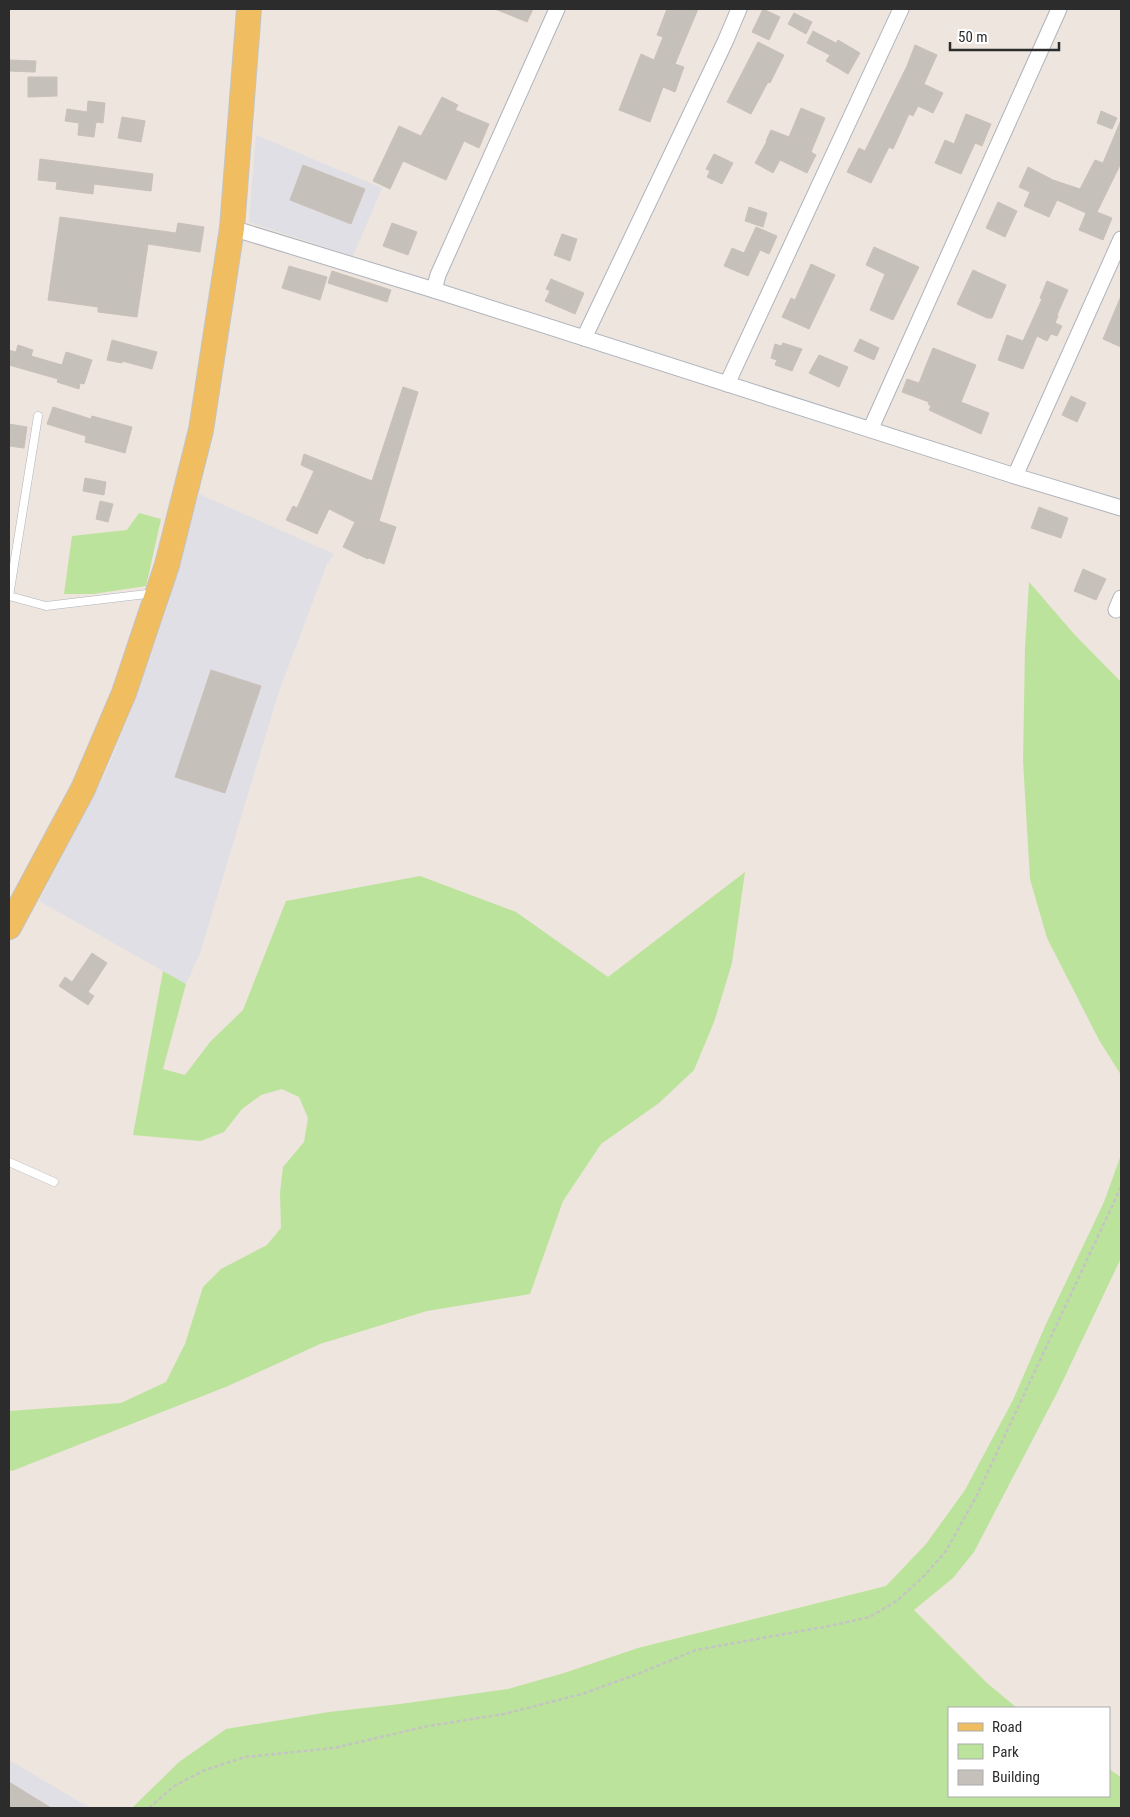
<svg xmlns="http://www.w3.org/2000/svg" width="1130" height="1817" viewBox="0 0 1130 1817" font-family="'Roboto Condensed',sans-serif">
<style>
.industrial{fill:#e0dfe6}
.green{fill:#bce39b}
.building{fill:#c6c0ba;stroke:#c9c1b8}
.lines{fill:none;stroke-linecap:round;stroke-linejoin:round}
.lane-casing{stroke:#aeb3bc;stroke-width:9}
.street-casing{stroke:#aeb3bc;stroke-width:17}
.primary-casing{stroke:#c4c4c4;stroke-width:26}
.path{stroke:#c4c4c4;stroke-width:2.5;stroke-dasharray:4 2.5;stroke-linecap:butt}
.lane{stroke:#fff;stroke-width:8}
.street{stroke:#fff;stroke-width:15}
.primary{stroke:#f0bd60;stroke-width:24}
</style>
<rect width="100%" height="100%" fill="#ede5de"/>
<!-- industrial -->
<g class="industrial">
<path d="M256,135L382,188L353,256L249,222Z"/>
<path d="M199,494L334,554L327,564L279,691L200,953L186,984L39,901L107,770L138,693L168,605Z"/>
<path d="M9,1760L90,1808H9Z"/>
</g>
<!-- green -->
<g class="green">
<path d="M139,513L161,519L146,586L93,594H64L72,536L127,530Z"/>
<path d="M1029,582L1074,634L1121,682V1075L1099,1040L1047,938L1030,879L1023,761L1025,649Z"/>
<path d="M745,872L732,963L714,1022L694,1070L659,1103L601,1144L563,1201L530,1294L427,1311L320,1344L228,1386L12,1471L9,1470V1411L121,1403L166,1382L185,1344L203,1287L221,1269L267,1245L281,1228L280,1193L283,1167L304,1142L308,1118L299,1097L282,1089L261,1095L242,1109L224,1132L201,1141L133,1135L163,971L186,984L163,1069L185,1075L210,1042L243,1010L286,901L420,876L516,912L608,977Z"/>
<path d="M1121,1155V1258L1059,1389L974,1552L953,1578L914,1610L987,1683L1017,1708H949V1796H1109V1769L1121,1777V1808H132L179,1762L226,1729L329,1712L400,1704L508,1689L564,1673L638,1648L886,1586L926,1544L965,1490L1013,1400L1046,1324L1104,1202Z"/>
</g>
<!-- building -->
<g class="building">
<path d="M495,9H533L527,22Z"/>
<path d="M667,9H698L675,64L684,67L675,92L663,87L650,122L619,110L641,54L654,60L663,37L657,35Z"/>
<path d="M763,9L780,17L769,40L752,32Z"/>
<path d="M794,13L812,22L806,34L788,24Z"/>
<path d="M813,31L836,43L838,40L860,53L848,74L826,61L830,55L807,43Z"/>
<path d="M758,42L784,55L770,83L768,82L751,114L727,102Z"/>
<path d="M915,45L937,55L924,84L943,93L933,113L918,106L913,116L909,114L893,149L889,147L871,183L847,172L859,148L865,151L907,66Z"/>
<path d="M9,60L36,61L35,72L9,71Z"/>
<path d="M28,77H57V96L28,97Z"/>
<path d="M442,97L458,105L455,110L489,124L479,148L464,141L446,180L403,161L390,189L373,181L399,126L421,136Z"/>
<path d="M88,101L105,103L103,123L96,122L94,137L78,135L79,123L65,121L67,109L87,112Z"/>
<path d="M801,108L825,118L811,152L816,155L807,173L780,160L773,173L755,163L767,141H766L771,130L789,137Z"/>
<path d="M1101,111L1117,118L1112,129L1097,123Z"/>
<path d="M966,114L991,124L982,146L975,143L961,174L935,163L945,140L954,144Z"/>
<path d="M122,117L145,121L141,142L118,138Z"/>
<path d="M1121,120V163L1097,212L1112,218L1103,240L1079,230L1086,213L1057,200L1049,217L1024,206L1030,192L1019,187L1028,167L1053,180L1080,189L1095,160L1103,163Z"/>
<path d="M714,154L733,163L722,184L707,177L710,171L706,169Z"/>
<path d="M40,159L153,174L151,191L94,184L93,194L56,189L57,182L38,180Z"/>
<path d="M303,165L365,189L351,224L290,200Z"/>
<path d="M998,202L1017,211L1005,237L986,228Z"/>
<path d="M749,207L767,213L763,227L745,221Z"/>
<path d="M60,217L176,233L178,223L204,227L200,252L148,244L137,317L98,312V307L48,300Z"/>
<path d="M392,223L417,232L408,255L383,246Z"/>
<path d="M756,227L777,236L769,254L760,250L748,276L724,266L732,248L744,253Z"/>
<path d="M562,234L577,239L570,261L554,255Z"/>
<path d="M874,247L919,267L893,320L870,310L885,274L866,265Z"/>
<path d="M811,264L835,275L809,329L782,317L791,298L795,300Z"/>
<path d="M289,266L327,277L320,300L282,288Z"/>
<path d="M973,270L1006,285L992,318H987L957,304Z"/>
<path d="M332,271L391,290L387,302L328,283Z"/>
<path d="M551,279L584,293L575,314L545,301L550,291L546,289Z"/>
<path d="M1047,281L1068,290L1057,315L1058,316L1055,323L1062,326L1057,336L1051,334L1047,341L1037,336L1023,369L998,360L1007,335L1023,341L1042,299L1040,298Z"/>
<path d="M1121,296V347L1103,339Z"/>
<path d="M860,339L879,348L874,360L854,351Z"/>
<path d="M112,340L157,352L152,369L122,361V363L107,360Z"/>
<path d="M783,343L802,349L792,371L775,365L777,360L771,358L775,344L781,346Z"/>
<path d="M18,345L33,350L31,356L62,365L66,352L92,360L84,384L80,383L79,389L57,382L58,379L9,365V350L16,352Z"/>
<path d="M933,348L976,365L961,402L989,413L981,434L929,410L931,406L928,404L929,402L902,392L907,379L919,383Z"/>
<path d="M819,355L848,367L839,387L809,373Z"/>
<path d="M403,387L418,392L379,521L396,527L384,564L369,558L368,559L343,547L355,522L329,509L317,534L286,520L293,506L297,508L314,471L301,465L304,454L372,481Z"/>
<path d="M1071,396L1086,403L1077,422L1062,415Z"/>
<path d="M53,407L91,419L92,416L132,427L125,453L85,442L86,436L47,424Z"/>
<path d="M9,424L27,427L24,448L9,446Z"/>
<path d="M85,478L106,482L104,495L83,491Z"/>
<path d="M100,501L113,504L108,522L96,519Z"/>
<path d="M1039,507L1068,518L1061,538L1031,528Z"/>
<path d="M1083,569L1106,579L1096,600L1074,591Z"/>
<path d="M211,670L261,686L225,793L175,777Z"/>
<path d="M92,953L107,963L88,992L94,996L88,1005L59,986L65,977L72,982Z"/>
<path d="M9,1782L51,1808H9Z"/>
</g>
<g class="lines">
<defs>
<g id="lane">
<path d="M9,596L38,416"/>
<path d="M9,596L46,606L155,593"/>
<path d="M9,1162L54,1182"/>
</g>
<g id="street">
<path d="M232,228L434,290L1015,476L1121,508"/>
<path d="M434,290L438,275L557,9"/>
<path d="M584,338L725,42L739,9"/>
<path d="M727,384L901,9"/>
<path d="M871,428L1059,9"/>
<path d="M1015,476L1121,239"/>
<path d="M1116,610L1121,598"/>
</g>
<path id="primary" d="M9,927L83,789L124,693L167,565L201,430L232,228L249,9"/>
</defs>
<!-- lane casing -->
<use href="#lane" class="lane-casing"/>
<!-- street casing -->
<use href="#street" class="street-casing"/>
<!-- primary casing -->
<use href="#primary" class="primary-casing"/>
<!-- path -->
<path class="path" d="M149,1808L174,1786L205,1770L245,1757L334,1748L428,1726L504,1714L582,1694L643,1672L696,1650L829,1626L870,1617L898,1600L924,1576L946,1551L977,1495L1121,1187"/>
<!-- lane -->
<use href="#lane" class="lane"/>
<!-- street -->
<use href="#street" class="street"/>
<!-- primary -->
<use href="#primary" class="primary"/>
</g>
<!-- border -->
<rect width="1130" height="1817" fill="none" stroke="#2c2c2c" stroke-width="20"/>
<!-- legend -->
<rect x="948" y="1707" width="162" height="90" fill="#ffffff" stroke="#ababab"/>
<rect x="958" y="1723" width="25" height="8" fill="#f0bd60" stroke="#ababab"/>
<text x="992" y="1732" font-size="15" fill="#2c2c2c">Road</text>
<rect x="958" y="1744" width="25" height="15" fill="#bce39b" stroke="#ababab"/>
<text x="992" y="1757" font-size="15" fill="#2c2c2c">Park</text>
<rect x="958" y="1770" width="25" height="15" fill="#c6c0ba" stroke="#ababab"/>
<text x="992" y="1782" font-size="15" fill="#2c2c2c">Building</text>
<!-- scale -->
<path d="M950 42v8h109v-8" fill="none" stroke="#2c2c2c" stroke-width="2.5"/>
<text x="958" y="42" font-size="15" fill="#2c2c2c" stroke="#ffffff" stroke-width="4" paint-order="stroke">50 m</text>
</svg>
